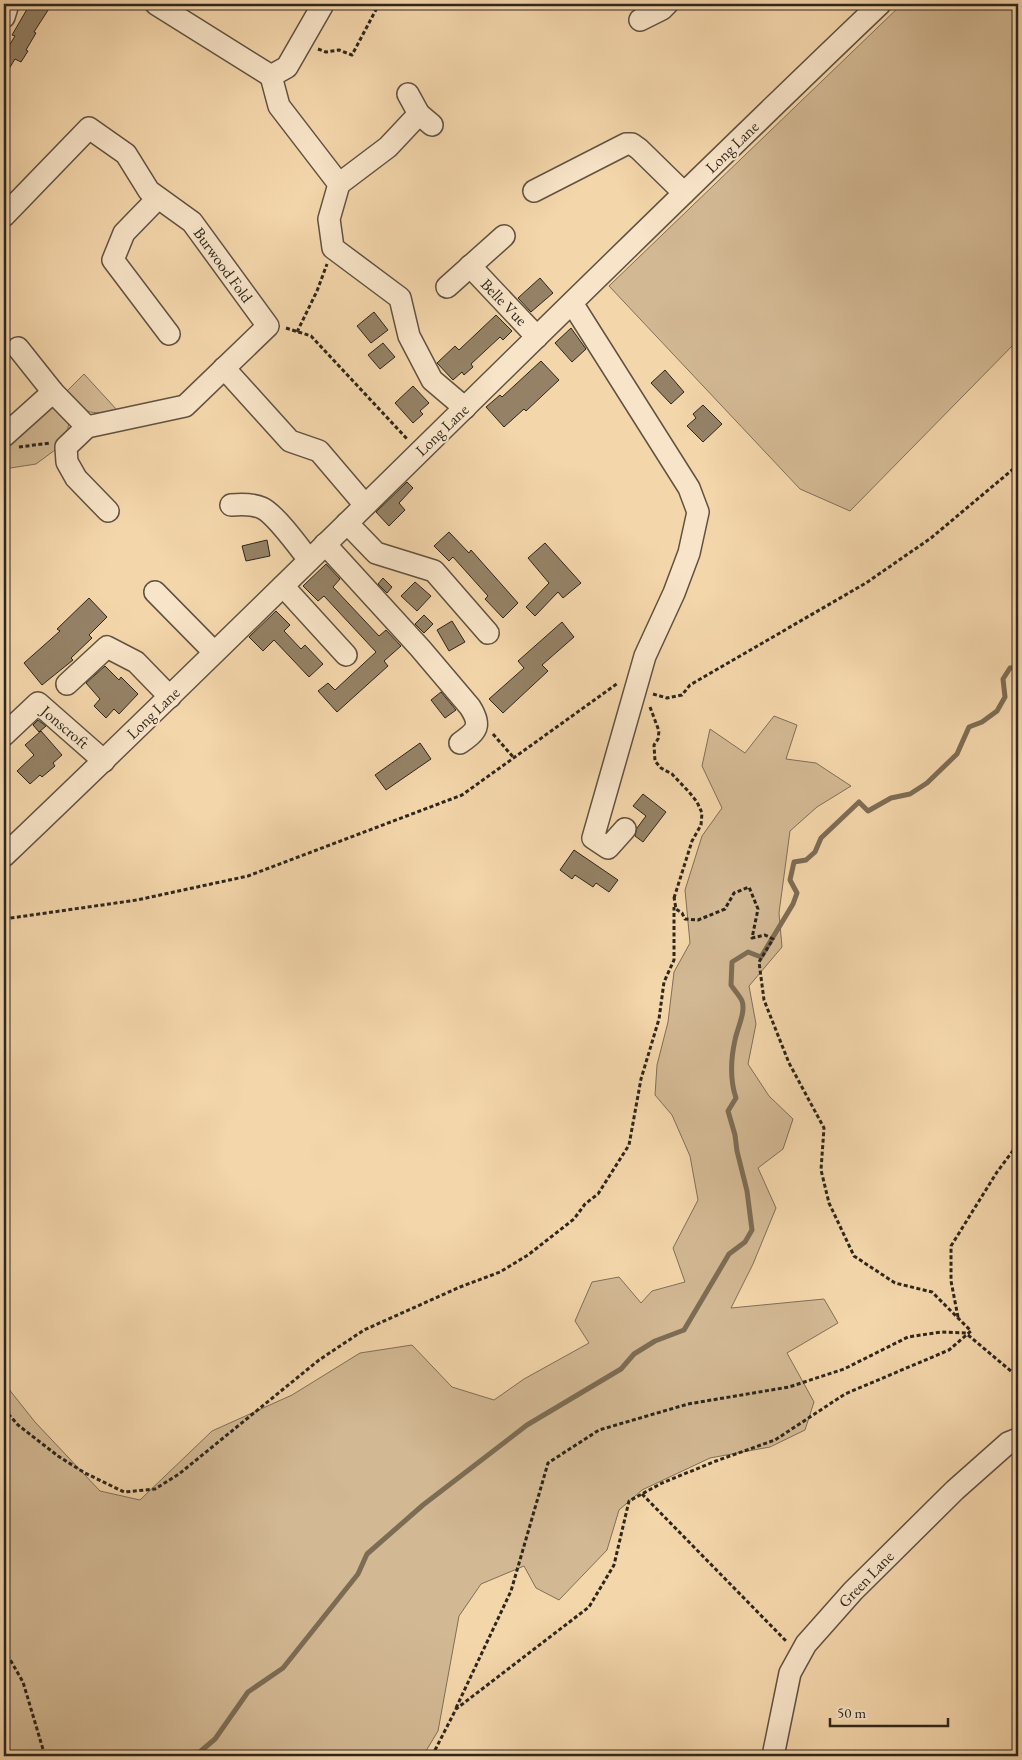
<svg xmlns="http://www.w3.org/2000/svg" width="1022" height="1760" viewBox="0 0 1022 1760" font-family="'EB Garamond',serif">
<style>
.green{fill:#d2b893;stroke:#806f58}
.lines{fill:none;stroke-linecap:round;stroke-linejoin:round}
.stream{stroke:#7d6c54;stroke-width:5}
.building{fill:#958266;stroke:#2e261c}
.minor-casing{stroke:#605240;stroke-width:24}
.path{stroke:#2e261c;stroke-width:3;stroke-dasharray:4 2.5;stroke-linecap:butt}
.minor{stroke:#f8e4c8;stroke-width:21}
.labels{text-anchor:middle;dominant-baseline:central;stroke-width:4;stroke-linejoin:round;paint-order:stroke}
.street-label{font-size:16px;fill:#2e261c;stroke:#f8e4c8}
</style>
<rect width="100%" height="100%" fill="#f4d6ab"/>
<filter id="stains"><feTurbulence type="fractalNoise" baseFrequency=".004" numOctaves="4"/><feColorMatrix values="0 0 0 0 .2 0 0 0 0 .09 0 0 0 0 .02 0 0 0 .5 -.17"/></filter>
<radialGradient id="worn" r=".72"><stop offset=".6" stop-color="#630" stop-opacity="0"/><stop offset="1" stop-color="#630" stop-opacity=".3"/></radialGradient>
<!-- green -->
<g class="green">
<path d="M902,4H1000L1018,13V340L850,511L800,489L609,286Z"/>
<path d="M84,374L117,410C89,416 84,413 66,392Z"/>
<path d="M46,398L69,423L66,437L55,450L36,464L4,469V436Z"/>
<path d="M774,716L797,725L786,759L816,763L851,786L817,807L790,831L779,913L782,947L749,986L756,1024L748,1064L769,1096L793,1119L783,1149L758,1168L776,1208L753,1264L731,1308L824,1299L838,1323L787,1353L814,1402L805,1430L770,1447L710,1458L642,1490L619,1510L607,1550L559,1600L536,1588L524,1566L481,1584L459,1616L438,1731L423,1756H4V1383L35,1422L100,1491L140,1500L212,1431L292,1395L360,1353L412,1345L452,1387L494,1400L524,1379L589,1343L575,1321L592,1282L619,1277L641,1303L652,1291L685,1282L673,1248L698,1200L690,1156L672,1115L655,1095L657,1065L668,1022L674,972L690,943L685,890L702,836L722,808L702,766L710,729L745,753Z"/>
</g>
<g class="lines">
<!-- stream -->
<path class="stream" d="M195,1756L215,1739L248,1692L283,1668L358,1574L367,1554L423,1505L527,1425L621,1369L634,1354L655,1341L684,1330L729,1254L745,1242L752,1230L747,1191L737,1151L735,1135L728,1111L736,1098C730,1080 731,1058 735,1040C737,1029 746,1012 742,1001C740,996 734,990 731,985L732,962L748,952L761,957L793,904L797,893L790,880L794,862L806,860L815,852L821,838L859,802L868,811L891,798L910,794L927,783L957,754L969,727L982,722L997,711L1005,697L1003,679L1010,668L1018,667"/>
</g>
<!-- building -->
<g class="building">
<path d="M30,4H52L34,32L36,33L26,50L28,51L21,62L15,59L4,77V54L15,36L12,35Z"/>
<path d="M540,278L553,293L531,312L518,298Z"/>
<path d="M374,312L388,330L371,343L357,326Z"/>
<path d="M496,315L512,331L503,340L500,337L471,364L473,367L464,375L462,372L453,380L437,363L455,346L459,350Z"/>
<path d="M571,328L586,349L572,362L555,343Z"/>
<path d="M383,343L395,357L380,369L368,355Z"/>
<path d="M541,361L559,380L526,411L524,409L504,427L486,407L500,395L502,397Z"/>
<path d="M665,370L684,392L671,404L651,383Z"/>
<path d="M413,386L429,403L420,411L423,414L413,423L395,403Z"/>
<path d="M703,405L722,424L703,442L687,426L696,418L693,414Z"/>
<path d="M407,482L413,488L399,503L405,510L389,526L376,512Z"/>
<path d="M449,532L469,553L471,550L518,603L503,618L485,599L488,596L453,557L449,561L434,546Z"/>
<path d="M267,540L270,556L246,561L242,546Z"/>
<path d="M545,543L581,583L563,598L558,592L535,616L526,607L549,583L528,558Z"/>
<path d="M326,564L340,579L333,587L379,636L386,630L401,646L384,661L388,666L337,712L318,691L328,683L335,690L376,652L324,596L318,601L303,586Z"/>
<path d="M383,578L392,587L387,593L378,584Z"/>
<path d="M415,582L431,596L417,611L401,596Z"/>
<path d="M89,598L107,617L89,635L92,638L71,658L73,660L42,685L24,663L60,631L57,629Z"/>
<path d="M276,611L290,625L284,631L301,649L305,645L323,664L309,677L274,640L263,651L249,637Z"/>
<path d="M424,615L433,624L424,633L415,624Z"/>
<path d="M452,621L465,642L449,651L437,630Z"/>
<path d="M562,622L574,637L542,665L548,671L503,713L489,699L524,668L518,661Z"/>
<path d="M105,666L119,680L121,677L138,694L119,714L114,709L106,718L94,706L100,699L86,683Z"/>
<path d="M441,692L456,710L445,718L431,700Z"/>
<path d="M38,720L46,726L39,732L33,725Z"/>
<path d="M41,731L62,755L53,763L55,766L42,777L40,775L30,784L17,771L34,755L25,745Z"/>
<path d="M420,743L431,759L386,790L375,775Z"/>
<path d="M643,794L666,812L643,842L635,836L637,828L646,816L633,806Z"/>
<path d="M574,850L618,880L609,892L596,883L593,887L575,875L572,879L560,870Z"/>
</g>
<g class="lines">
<defs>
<g id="minor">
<path d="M156,4L271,76L279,106L339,184L329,219L333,248L400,298L409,336L432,380L465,408"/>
<path d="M4,17L8,4"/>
<path d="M640,20L662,9L667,4"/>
<path d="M271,76L287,67L322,6"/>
<path d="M408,94L419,114L432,125"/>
<path d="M339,184L388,147L419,114"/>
<path d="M534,191L626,144H632L639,149L684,193"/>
<path d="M158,198L124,233L113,260L169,334"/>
<path d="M4,216L89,128L126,154L149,191L192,222L268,326L185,406L87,427L66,447L67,462L76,478L108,511"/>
<path d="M470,266L537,337"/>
<path d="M447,287L504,236"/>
<path d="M572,303L689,488L698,512L689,553L674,593L645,656L593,838L608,848L625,829"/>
<path d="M18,348L53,392L87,427"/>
<path d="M224,368L290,441L319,451L365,505"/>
<path d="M4,436L53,392"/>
<path d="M231,505C241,504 253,504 262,508C275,514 299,547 309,560"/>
<path d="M347,523L376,553L434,571L488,633"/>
<path d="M325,544L420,648L470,707C482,726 477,731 460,743"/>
<path d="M283,586L346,655"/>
<path d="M155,592L214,652"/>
<path d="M67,684L107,647L136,662L170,697"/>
<path d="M4,735L38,703L104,761"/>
<path d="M4,856C299,575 585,285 880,4"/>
<path d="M773,1756L790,1673L806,1644L853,1591L955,1490L1008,1443L1018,1439"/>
</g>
</defs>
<!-- minor casing -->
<use href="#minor" class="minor-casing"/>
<!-- path -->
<g class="path">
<path d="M1011,4L1018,9"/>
<path d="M318,49L326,52L339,50L352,55L379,4"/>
<path d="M4,323L10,334"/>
<path d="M286,328L311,336L408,440"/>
<path d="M297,332L317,291L327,264"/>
<path d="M19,447L50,443"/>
<path d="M653,694L667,698L682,695L690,685L866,583L931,538L1018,465"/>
<path d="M650,707L659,731L658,739L654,745L655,761L661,768L672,774L689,792L697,802L702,813L701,825L692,841L674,898"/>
<path d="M493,734L514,758"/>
<path d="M4,919L137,900L248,876L462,795L618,683"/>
<path d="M958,1317L951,1281V1246L997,1172L1018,1144"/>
<path d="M968,1335L1018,1377"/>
<path d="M4,1409L18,1425L58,1456L85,1473L124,1492L155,1489L179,1474L319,1360L364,1330L460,1287L500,1272L528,1255L574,1219L585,1204L598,1194L629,1145L641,1079L659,1019L664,982L674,960V907"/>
<path d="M642,1494L787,1642"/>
<path d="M4,1649L23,1682L45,1756"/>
<path d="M456,1708L511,1591L548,1463L599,1430L688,1404L789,1387L844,1369L908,1337L941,1332L969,1333"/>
<path d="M432,1756L456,1709L589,1607L614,1565L629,1501L662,1483L716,1461L775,1440L845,1394L949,1350L971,1331L932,1292L895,1283L854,1256L829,1203L821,1170L824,1128L789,1063L764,1000L759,962L773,939L765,935L752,938L758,909L749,887L734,893L725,909L698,920L685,919L682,913L676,909L674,897"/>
</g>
<!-- minor -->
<use href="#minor" class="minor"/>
</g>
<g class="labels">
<!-- street labels -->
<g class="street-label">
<text transform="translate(732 147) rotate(-44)">Long Lane</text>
<text transform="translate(223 265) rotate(54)">Burwood Fold</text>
<text transform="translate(504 302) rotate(46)">Belle Vue</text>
<text transform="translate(442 430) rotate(-44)">Long Lane</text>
<text transform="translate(153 713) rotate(-44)">Long Lane</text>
<text transform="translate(65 727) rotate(40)">Jonscroft</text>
<text transform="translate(866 1579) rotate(-46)">Green Lane</text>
</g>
</g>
<!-- margin -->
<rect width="1022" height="1760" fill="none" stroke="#f4d6ab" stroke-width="20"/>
<rect x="5" y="5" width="1012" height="1750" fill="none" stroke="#2e261c" stroke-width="2.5"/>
<rect x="10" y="10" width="1002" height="1740" fill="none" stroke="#2e261c"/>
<!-- scale -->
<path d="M830 1718v8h118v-8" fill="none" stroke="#2e261c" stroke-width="2.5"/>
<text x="837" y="1718" font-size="15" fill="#2e261c" stroke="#f8e4c8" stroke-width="4" paint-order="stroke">50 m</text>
<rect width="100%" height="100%" filter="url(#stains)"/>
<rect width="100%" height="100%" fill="url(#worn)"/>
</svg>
